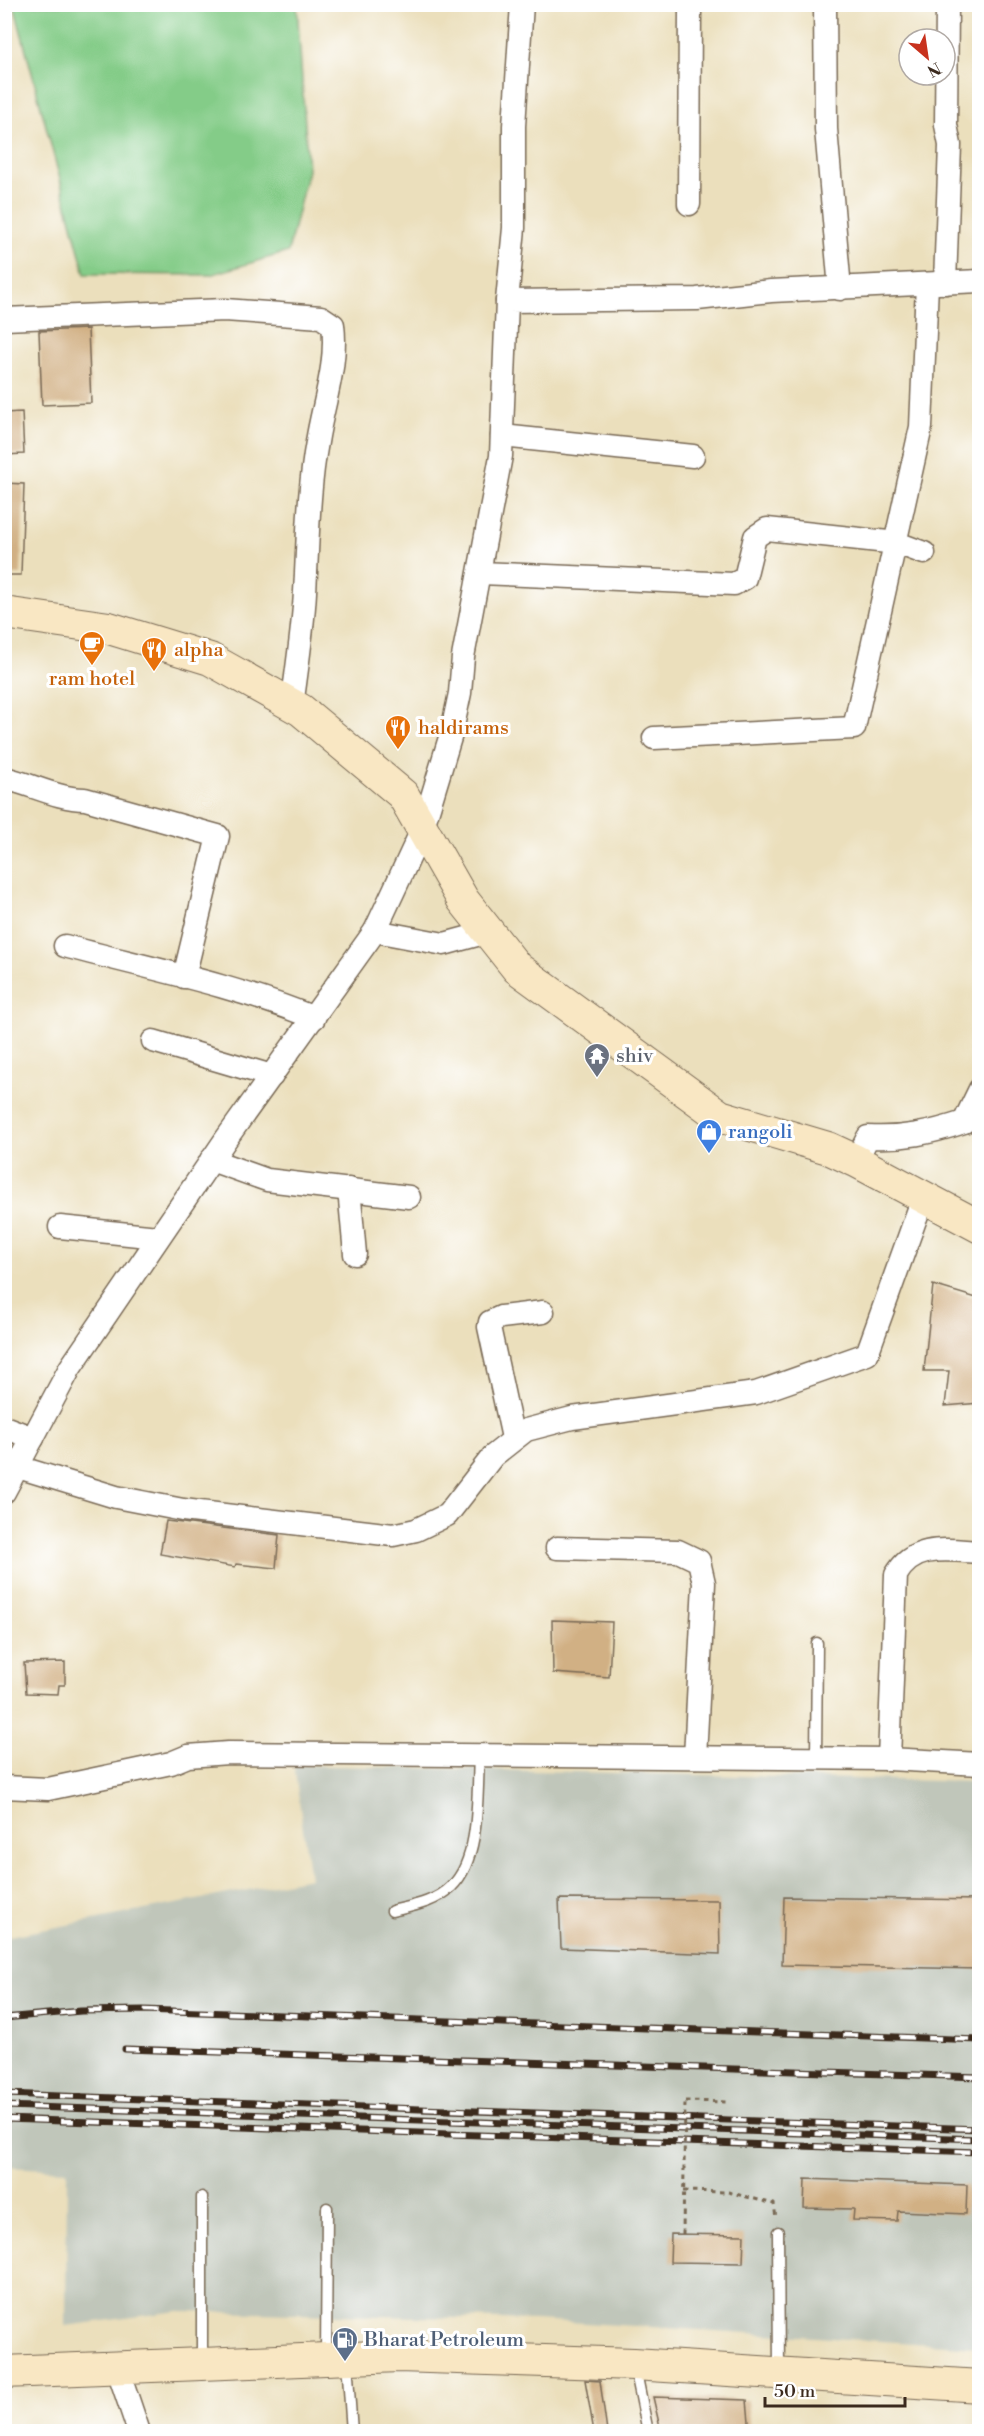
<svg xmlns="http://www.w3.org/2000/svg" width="984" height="2436" viewBox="0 0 984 2436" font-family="'Libre Bodoni',serif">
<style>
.industrial{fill:#c0c6ba}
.green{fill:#84cc88;stroke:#607b53;stroke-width:1.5}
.building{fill:#d1b084}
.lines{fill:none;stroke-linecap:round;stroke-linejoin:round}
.service-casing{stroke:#796955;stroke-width:13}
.minor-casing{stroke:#796955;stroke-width:25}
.secondary-casing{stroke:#796955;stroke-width:34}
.path{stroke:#796955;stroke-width:3;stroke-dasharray:4.5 4.5;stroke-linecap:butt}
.service{stroke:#fff;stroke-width:10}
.minor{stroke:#fff;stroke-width:22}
.secondary{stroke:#f9e7c3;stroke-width:32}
.rail-casing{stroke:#3b2a1e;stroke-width:7}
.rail{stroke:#fff;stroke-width:4.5;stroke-dasharray:14;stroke-linecap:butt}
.path-bridge{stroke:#796955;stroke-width:3;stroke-dasharray:4.5 4.5;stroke-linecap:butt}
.labels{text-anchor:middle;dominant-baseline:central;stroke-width:6;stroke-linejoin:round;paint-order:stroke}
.food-label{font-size:20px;fill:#c56008;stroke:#fff;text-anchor:start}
.worship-label{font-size:20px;fill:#5b616d;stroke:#fff;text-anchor:start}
.shop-label{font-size:20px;fill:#366cbe;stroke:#fff;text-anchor:start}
.service-label{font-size:20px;fill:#4e5e75;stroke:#fff;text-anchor:start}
</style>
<rect width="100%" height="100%" fill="#fff"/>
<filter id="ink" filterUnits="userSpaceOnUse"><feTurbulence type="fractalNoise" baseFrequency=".0167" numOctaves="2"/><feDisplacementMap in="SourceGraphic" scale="12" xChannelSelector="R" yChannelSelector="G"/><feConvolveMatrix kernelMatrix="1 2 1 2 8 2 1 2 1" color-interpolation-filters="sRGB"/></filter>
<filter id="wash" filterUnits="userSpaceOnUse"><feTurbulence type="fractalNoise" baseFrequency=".008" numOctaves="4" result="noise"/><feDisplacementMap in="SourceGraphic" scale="24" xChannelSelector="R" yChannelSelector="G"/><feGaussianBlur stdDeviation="1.35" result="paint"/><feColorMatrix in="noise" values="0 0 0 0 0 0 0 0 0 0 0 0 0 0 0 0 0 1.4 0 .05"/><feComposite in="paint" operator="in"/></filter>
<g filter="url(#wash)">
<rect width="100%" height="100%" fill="#ebdfbc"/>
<!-- industrial -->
<path class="industrial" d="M294,1765L979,1782V2347L535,2320L178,2311L66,2326L67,2170L5,2167V1937L310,1878Z"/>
<!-- green -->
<path class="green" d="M14,5H297L308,170L288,252L210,275L85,274Z"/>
<g id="blocks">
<!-- building -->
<g class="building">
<path d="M88,329L91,403L42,405L39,331Z"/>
<path d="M22,412L24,454L4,455V413Z"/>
<path d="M4,483L24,484L21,575H4Z"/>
<path d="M933,1285L980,1299V1403L945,1406L949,1371H924Z"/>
<path d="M166,1521L279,1535L276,1568L236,1564L235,1567L160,1554Z"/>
<path d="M552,1620L612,1622L609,1677L553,1673Z"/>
<path d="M65,1662V1685H59L58,1694L26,1693L24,1663Z"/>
<path d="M784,1897L980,1900V1969L782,1965Z"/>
<path d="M559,1899L719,1900L720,1954L561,1948Z"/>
<path d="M805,2179L967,2185L966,2214L898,2211L897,2221L853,2220L854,2209L804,2208Z"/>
<path d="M671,2234L744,2235L743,2263L670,2262Z"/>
<path d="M585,2380L600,2381L607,2432H594Z"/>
<path d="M653,2397L747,2400L750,2432H661Z"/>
</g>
</g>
</g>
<g filter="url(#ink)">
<use href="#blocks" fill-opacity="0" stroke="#796955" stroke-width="1.5"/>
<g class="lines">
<defs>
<g id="service">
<path d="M816,1759L817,1643"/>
<path d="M392,1911C412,1906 436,1902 451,1887C481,1859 477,1793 479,1755"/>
<path d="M778,2232L779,2370"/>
<path d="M326,2358L327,2208"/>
<path d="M202,2361V2197"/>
<path d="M347,2361L352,2432"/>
<path d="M635,2367L648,2432"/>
</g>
<g id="minor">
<path d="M825,4L826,129L840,289"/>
<path d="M689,204L690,4"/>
<path d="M945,283L950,145L946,125L947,4"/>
<path d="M507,301L514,228V126L522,4"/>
<path d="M4,319L225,310L321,317L333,325C338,365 323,403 317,442C308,491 308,542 305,592C303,630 297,668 292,706"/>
<path d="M502,436L693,456"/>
<path d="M480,573L734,584L745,578L755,537L767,529L897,543L924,553"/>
<path d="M654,738L854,728L921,427L927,284"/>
<path d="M4,778C31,784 58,799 85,799L218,836L184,977"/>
<path d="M375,931L444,944L488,932"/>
<path d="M65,946C148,968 234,985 314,1018"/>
<path d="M153,1041L272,1076"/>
<path d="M211,1160L267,1180L409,1197"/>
<path d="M856,1161L868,1137C902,1139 931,1133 964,1122L980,1089"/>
<path d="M349,1189L355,1254"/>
<path d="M60,1227L158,1237"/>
<path d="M4,1427L33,1438"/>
<path d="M513,1438L489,1327L490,1322L501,1317L543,1312"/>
<path d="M18,1467L116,1497L183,1510L393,1535L416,1530L447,1515L493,1456L526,1430L572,1418L756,1393L867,1354L923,1198"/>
<path d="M4,1492L70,1368L226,1139L375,931L422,830L452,731L460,693L463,657L501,456L507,301L697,299L771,291L980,281"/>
<path d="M557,1548L678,1551L699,1561L704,1583L695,1757"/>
<path d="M889,1759L896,1575C914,1543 947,1550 980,1552"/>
<path d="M4,1787L48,1789L171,1763L188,1756L228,1753L889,1759L980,1764"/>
<path d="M117,2367L139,2432"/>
</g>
<g id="secondary">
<path d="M4,613L109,628L210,659L301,710L403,795L463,900L517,968L720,1116L828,1148L856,1161L980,1227"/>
<path d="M4,2372L399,2356L634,2364L980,2386"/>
</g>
</defs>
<!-- service casing -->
<use href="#service" class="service-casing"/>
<!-- minor casing -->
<use href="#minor" class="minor-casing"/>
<!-- secondary casing -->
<use href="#secondary" class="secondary-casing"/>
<!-- path -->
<g class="path">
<path d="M685,2101L729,2102"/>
<path d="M683,2191L728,2192L774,2204L776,2218"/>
</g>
<!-- service -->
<use href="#service" class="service"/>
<!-- minor -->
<use href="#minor" class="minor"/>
<!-- secondary -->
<use href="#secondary" class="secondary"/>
<defs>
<g id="rail">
<path d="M4,2018L81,2011L143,2010L980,2040"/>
<path d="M125,2049L980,2077"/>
<path d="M4,2094L980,2129"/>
<path d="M4,2106L980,2139"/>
<path d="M4,2119L980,2152"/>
</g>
</defs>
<!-- rail casing -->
<use href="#rail" class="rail-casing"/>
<!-- rail -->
<use href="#rail" class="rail"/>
<!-- path-bridge -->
<path class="path-bridge" d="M683,2234L685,2101"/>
</g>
</g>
<!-- icons -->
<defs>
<symbol id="cafe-pin" viewBox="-11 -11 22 30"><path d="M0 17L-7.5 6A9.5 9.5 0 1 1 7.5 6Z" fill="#e8710a" stroke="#fff"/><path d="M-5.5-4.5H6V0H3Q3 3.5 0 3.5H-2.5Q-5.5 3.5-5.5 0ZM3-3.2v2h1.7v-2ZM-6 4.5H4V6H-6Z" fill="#fff"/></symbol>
<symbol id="restaurant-pin" viewBox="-11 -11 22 30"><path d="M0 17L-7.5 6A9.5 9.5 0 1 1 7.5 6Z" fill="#e8710a" stroke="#fff"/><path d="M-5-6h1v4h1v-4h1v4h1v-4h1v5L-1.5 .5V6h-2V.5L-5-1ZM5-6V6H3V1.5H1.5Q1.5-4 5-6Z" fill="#fff"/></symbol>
<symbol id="temple-pin" viewBox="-11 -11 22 30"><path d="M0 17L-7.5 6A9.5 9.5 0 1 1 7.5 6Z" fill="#6b7280" stroke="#fff"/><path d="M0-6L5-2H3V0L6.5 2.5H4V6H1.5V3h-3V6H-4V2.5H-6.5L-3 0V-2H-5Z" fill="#fff"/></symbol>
<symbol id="shop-pin" viewBox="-11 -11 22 30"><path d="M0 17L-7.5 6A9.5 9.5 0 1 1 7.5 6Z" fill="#3f7fe0" stroke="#fff"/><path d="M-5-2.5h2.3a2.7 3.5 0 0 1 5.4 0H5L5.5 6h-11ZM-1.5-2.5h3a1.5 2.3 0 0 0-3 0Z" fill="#fff"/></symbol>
<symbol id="fuel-pin" viewBox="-11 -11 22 30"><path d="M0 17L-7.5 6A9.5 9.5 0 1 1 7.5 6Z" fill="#5c6f8a" stroke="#fff"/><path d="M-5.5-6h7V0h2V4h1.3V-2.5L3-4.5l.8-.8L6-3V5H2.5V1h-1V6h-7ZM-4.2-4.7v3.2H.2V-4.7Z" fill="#fff"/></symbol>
</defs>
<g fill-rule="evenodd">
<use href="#cafe-pin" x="77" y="629" width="30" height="40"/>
<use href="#restaurant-pin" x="139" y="635" width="30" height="40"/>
<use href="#restaurant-pin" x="383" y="713" width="30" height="40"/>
<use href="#temple-pin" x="582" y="1041" width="30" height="40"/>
<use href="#shop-pin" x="694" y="1117" width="30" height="40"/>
<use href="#fuel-pin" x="330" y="2325" width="30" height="40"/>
</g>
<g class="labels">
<!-- food labels -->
<g class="food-label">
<text x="174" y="650">alpha</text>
<text x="92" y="679" text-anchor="middle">ram hotel</text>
<text x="418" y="728">haldirams</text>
</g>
<!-- worship labels -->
<g class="worship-label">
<text x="616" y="1056">shiv</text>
</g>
<!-- shop labels -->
<g class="shop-label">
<text x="728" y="1132">rangoli</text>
</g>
<!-- service labels -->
<g class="service-label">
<text x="364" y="2340">Bharat Petroleum</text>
</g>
</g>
<!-- margin -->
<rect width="984" height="2436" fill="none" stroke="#fff" stroke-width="24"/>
<!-- north arrow -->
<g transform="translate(927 57) rotate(151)"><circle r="28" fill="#ffffff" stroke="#b1aaa5" stroke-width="1.5"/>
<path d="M0-4.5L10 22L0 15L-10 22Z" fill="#c8321e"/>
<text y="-9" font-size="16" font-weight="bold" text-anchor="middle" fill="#3b2a1e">N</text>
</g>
<!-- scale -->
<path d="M765 2397v9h140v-9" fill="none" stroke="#3b2a1e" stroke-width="3"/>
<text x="774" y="2397" font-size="18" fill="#3b2a1e" stroke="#ffffff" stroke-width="4.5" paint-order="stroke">50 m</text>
</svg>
